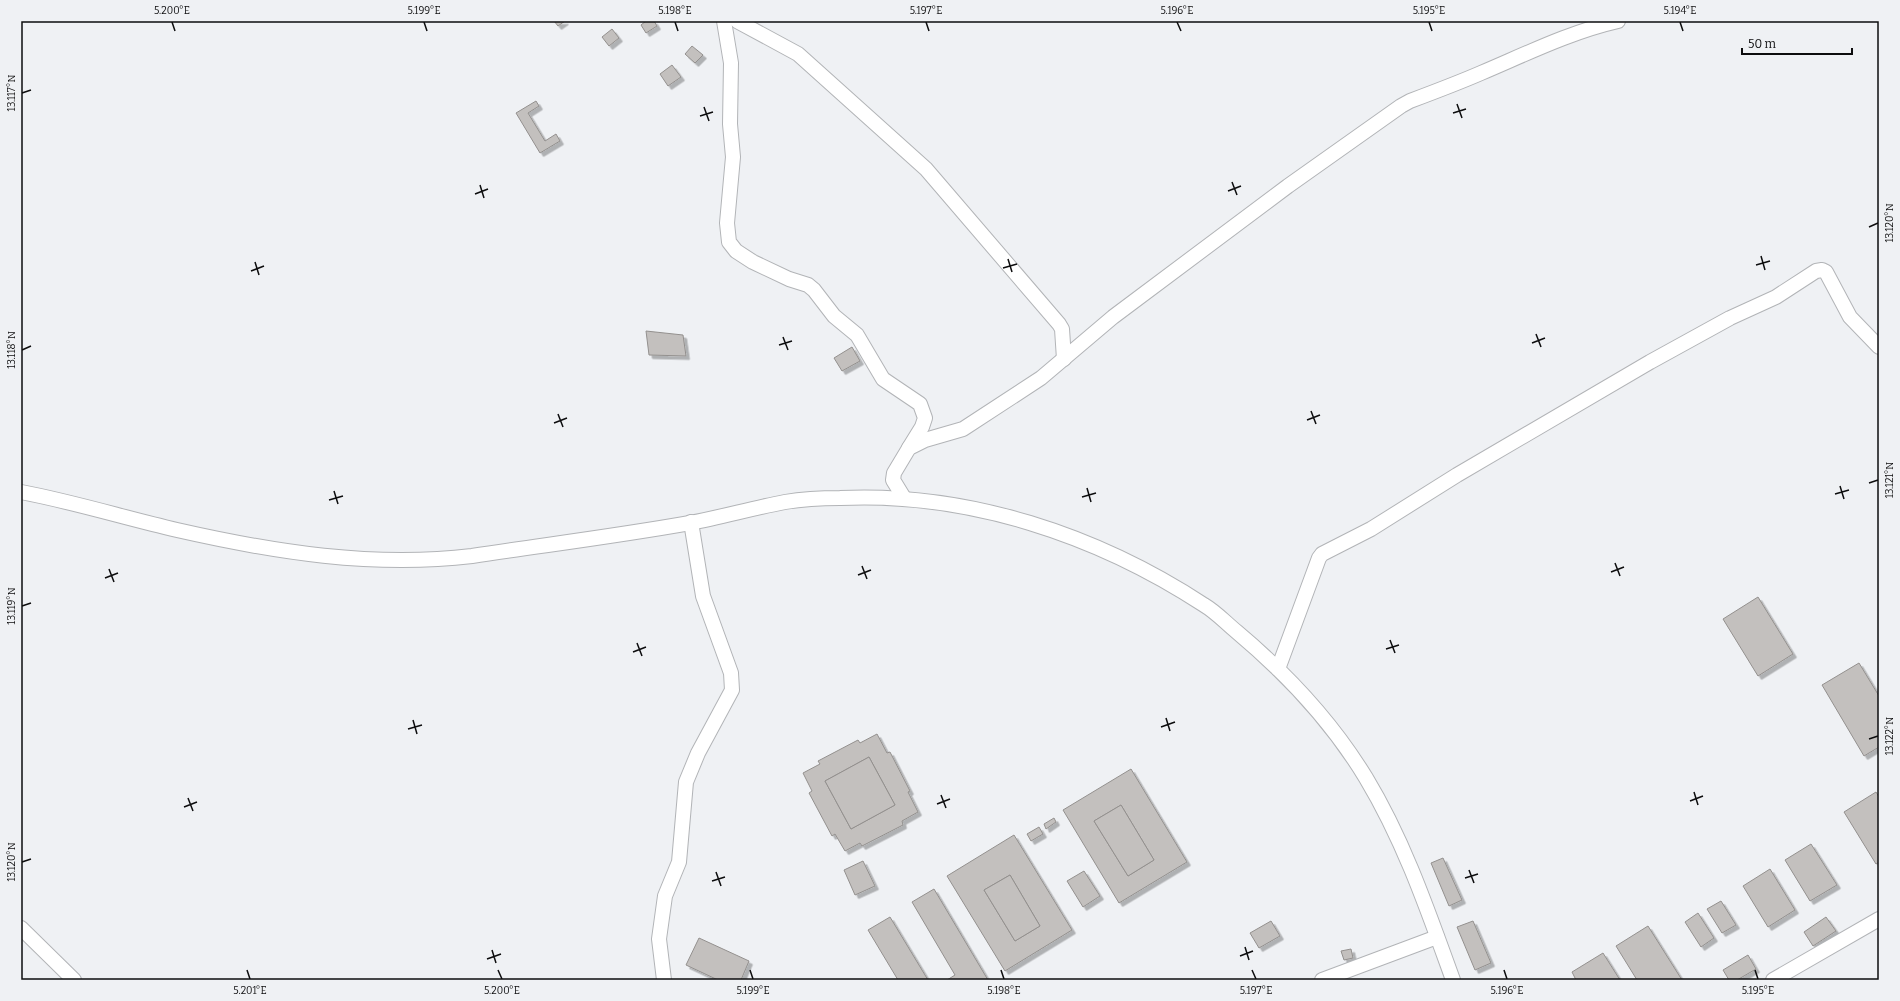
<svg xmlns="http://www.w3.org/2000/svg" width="1900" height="1001" viewBox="0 0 1900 1001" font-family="Bitter,serif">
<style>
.building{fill:#c3c0be;stroke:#93908e;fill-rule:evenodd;filter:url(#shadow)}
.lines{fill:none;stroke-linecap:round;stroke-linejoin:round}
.street-casing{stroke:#b2b4b7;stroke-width:16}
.street{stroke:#fff;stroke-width:14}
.ticks{fill:none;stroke:#0d0d0e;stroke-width:1.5}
.neatline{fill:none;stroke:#0d0d0e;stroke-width:1.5}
.ticks-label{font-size:10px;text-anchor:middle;fill:#0d0d0e}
</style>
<defs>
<filter id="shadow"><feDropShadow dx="3.5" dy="3.5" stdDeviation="0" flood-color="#0004"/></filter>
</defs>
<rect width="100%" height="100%" fill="#eff1f4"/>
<!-- building -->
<g class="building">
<path d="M554,21H565L558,26Z"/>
<path d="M646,21H654L657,26L646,33L641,25Z"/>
<path d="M612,29L619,38L609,46L602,37Z"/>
<path d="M692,46L703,55L695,63L685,54Z"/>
<path d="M672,65L681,77L668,86L660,74Z"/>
<path d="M536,101L539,106L528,113L545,141L556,134L560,141L540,153L516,113Z"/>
<path d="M646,331L683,335L686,356L649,355Z"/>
<path d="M852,347L860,361L842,371L834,358Z"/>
<path d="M1758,597L1793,654L1758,676L1723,619Z"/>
<path d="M1859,663L1879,696V747L1864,756L1822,685Z"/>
<path d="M877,734L887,753L890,752L910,791L908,792L918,812L902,821L903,825L862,846L860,843L845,851L835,834L832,836L809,793L812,791L803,773L820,764L818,761L858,740L860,743ZM869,757L895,805L851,829L825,781Z"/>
<path d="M869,757L895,805L851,829L825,781Z"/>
<path d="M1131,769L1187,862L1119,903L1063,810ZM1121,805L1154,860L1128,876L1094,821Z"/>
<path d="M1876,792L1879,797V862L1876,864L1844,812Z"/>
<path d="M1121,805L1154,860L1128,876L1094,821Z"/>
<path d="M1054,818L1056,822L1046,829L1044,824Z"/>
<path d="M1039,827L1043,834L1031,841L1027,834Z"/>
<path d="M1014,835L1072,930L1005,971L947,876ZM1010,875L1040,926L1015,941L984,890Z"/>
<path d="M1811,844L1837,885L1810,901L1785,860Z"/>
<path d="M1443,858L1462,900L1449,906L1431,863Z"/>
<path d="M863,861L875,886L855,895L844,870Z"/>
<path d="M1770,869L1795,910L1768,927L1743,886Z"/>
<path d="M1084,871L1100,896L1083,907L1067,881Z"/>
<path d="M1010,875L1040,926L1015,941L984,890Z"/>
<path d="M934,889L988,980H947L955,975L912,902Z"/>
<path d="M1721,901L1736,925L1722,933L1707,909Z"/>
<path d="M1698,913L1714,938L1701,947L1685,922Z"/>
<path d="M890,917L928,980H898L868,930Z"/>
<path d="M1826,917L1836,931L1813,946L1804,932Z"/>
<path d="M1271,921L1280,936L1259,948L1250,933Z"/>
<path d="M1473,921L1491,963L1475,970L1457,927Z"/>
<path d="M1648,926L1682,980H1637L1616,946Z"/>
<path d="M699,938L749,961L741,980H718L686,965Z"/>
<path d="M1351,949L1353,958L1344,960L1341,951Z"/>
<path d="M1603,953L1620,980H1576L1572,972Z"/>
<path d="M1748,955L1756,969L1737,980H1729L1723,970Z"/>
</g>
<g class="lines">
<defs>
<g id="street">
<path d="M724,21L731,63L730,124L733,157L727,223L729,242L736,251L753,262L789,279L808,285L814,290L834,316L857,335L883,379L920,404L925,418L922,427L909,448"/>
<path d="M737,21L798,54L926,169L1059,324L1062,329L1064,359"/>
<path d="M21,492C74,502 125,518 177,530C274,552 373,568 472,556C544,545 617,536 690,523C722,517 753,508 785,502C803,499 822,498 840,498C968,492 1097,535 1204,605C1216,612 1226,623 1237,632C1287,674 1332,722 1366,778C1404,841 1428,911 1453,980"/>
<path d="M904,498L893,480L894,473L909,448L925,440L963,429L1041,378L1113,317L1288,186L1401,106L1410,101C1434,92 1458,83 1481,73C1526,54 1570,32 1618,21"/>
<path d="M1278,669L1319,558L1322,554L1371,529L1457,475L1650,362L1730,318L1776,297L1816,271L1822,270L1826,272L1850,317L1879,347"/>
<path d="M21,928L74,980"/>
<path d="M664,980L659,939L665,896L679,862L686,782L698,753L732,690L731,673L703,596L691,522"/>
<path d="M1322,980L1437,937"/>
<path d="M1773,980L1879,919"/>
</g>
</defs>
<!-- street casing -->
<use href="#street" class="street-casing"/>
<!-- street -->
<use href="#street" class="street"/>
</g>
<!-- ticks -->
<path class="ticks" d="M172,22L175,31M424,22L427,31M675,22L678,31M926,22L929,31M1177,22L1181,31M1429,22L1432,31M1680,22L1683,31M22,93L31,90M1457,104L1462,118M704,107L709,121M1453,113L1466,109M700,116L713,112M1232,182L1237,195M480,185L484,198M1228,191L1241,186M475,194L488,189M1869,227L1878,223M1761,256L1765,270M1008,259L1012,272M255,262L259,275M1756,265L1770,261M1003,268L1017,264M251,271L264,266M1536,334L1541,347M783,337L788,350M1532,343L1545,338M779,345L792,341M22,350L31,346M1311,411L1316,424M558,414L563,427M1307,420L1320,415M554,423L567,418M1869,483L1878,480M1840,486L1844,499M1087,488L1091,502M334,491L338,504M1835,494L1849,490M1082,497L1096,493M329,500L343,496M1615,563L1620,576M862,566L867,579M109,569L114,582M1611,572L1624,567M858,575L871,570M105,578L118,573M22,606L31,603M1390,640L1395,653M637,643L642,656M1386,649L1399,645M633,652L646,647M1166,718L1170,731M413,720L417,734M1161,727L1175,722M408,729L422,725M1869,739L1878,736M1694,792L1698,805M941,795L946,808M188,798L193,811M1690,801L1703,796M937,804L950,799M184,807L197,802M22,862L31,859M1469,870L1474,883M716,872L721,886M1465,878L1478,874M712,881L725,877M1245,947L1249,960M492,950L496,963M1240,956L1253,951M487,959L501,954M247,970L250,979M498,970L502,979M750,970L753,979M1001,970L1004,979M1252,970L1256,979M1504,970L1507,979M1755,970L1758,979"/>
<!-- border -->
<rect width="1900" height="1001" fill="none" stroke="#eff1f4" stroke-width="44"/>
<!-- scale -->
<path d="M1742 48v6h110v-6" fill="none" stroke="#0d0d0e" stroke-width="2"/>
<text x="1748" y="48" font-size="12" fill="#0d0d0e" stroke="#eff1f4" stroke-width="3" paint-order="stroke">50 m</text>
<rect x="22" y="22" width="1856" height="957" class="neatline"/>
<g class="ticks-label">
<text x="172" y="14">5.200°E</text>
<text x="424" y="14">5.199°E</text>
<text x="675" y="14">5.198°E</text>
<text x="926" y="14">5.197°E</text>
<text x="1177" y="14">5.196°E</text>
<text x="1429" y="14">5.195°E</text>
<text x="1680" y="14">5.194°E</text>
<text transform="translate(11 93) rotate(-90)" y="4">13.117°N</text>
<text transform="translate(1889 223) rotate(-90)" y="4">13.120°N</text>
<text transform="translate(11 350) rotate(-90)" y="4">13.118°N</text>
<text transform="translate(1889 480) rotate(-90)" y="4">13.121°N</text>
<text transform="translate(11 606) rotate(-90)" y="4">13.119°N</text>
<text transform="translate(1889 736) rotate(-90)" y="4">13.122°N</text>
<text transform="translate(11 862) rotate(-90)" y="4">13.120°N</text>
<text x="250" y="994">5.201°E</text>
<text x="502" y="994">5.200°E</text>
<text x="753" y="994">5.199°E</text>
<text x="1004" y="994">5.198°E</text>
<text x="1256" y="994">5.197°E</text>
<text x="1507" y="994">5.196°E</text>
<text x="1758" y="994">5.195°E</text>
</g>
</svg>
